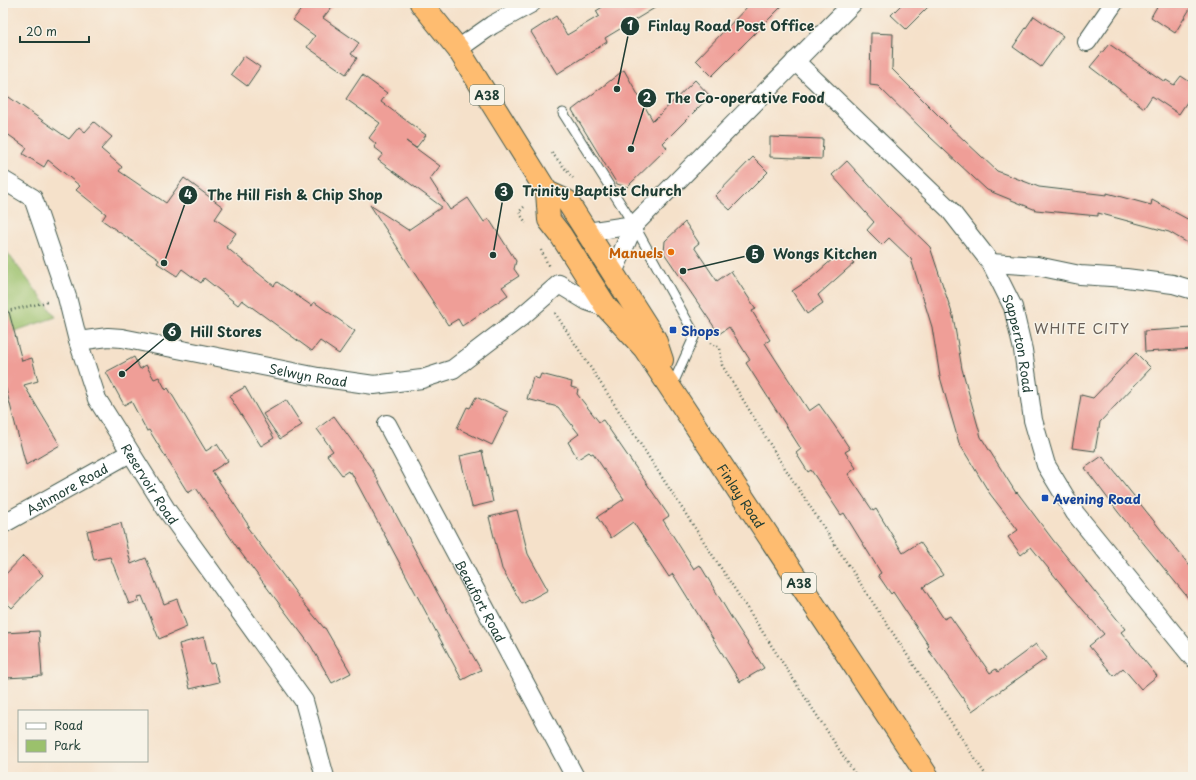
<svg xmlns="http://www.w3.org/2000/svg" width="1196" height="780" viewBox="0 0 1196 780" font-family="'Playpen Sans',sans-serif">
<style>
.green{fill:#9bc16c;stroke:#5d7f50}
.building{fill:#ef9e97}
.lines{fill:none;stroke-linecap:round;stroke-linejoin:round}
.service-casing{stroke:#3f564a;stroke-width:11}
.minor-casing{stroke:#3f564a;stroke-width:20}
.trunk-casing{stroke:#3f564a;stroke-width:24}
.path{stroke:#3f564a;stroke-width:2.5;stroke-dasharray:1 3;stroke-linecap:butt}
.service{stroke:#fff;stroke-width:9}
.minor{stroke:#fff;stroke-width:18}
.trunk{stroke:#febc70;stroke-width:22}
.food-dot{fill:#e8710a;stroke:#f7f3e8;stroke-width:1.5}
.transit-dot{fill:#1a4fb4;stroke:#f7f3e8;stroke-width:1.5}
.labels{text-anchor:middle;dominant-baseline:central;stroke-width:3;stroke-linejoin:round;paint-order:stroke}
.shield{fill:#f7f3e8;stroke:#60746a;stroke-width:1}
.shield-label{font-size:12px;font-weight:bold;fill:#1f3d34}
.food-label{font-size:13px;font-weight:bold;fill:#c56008;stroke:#f7f3e8;text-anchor:end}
.transit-label{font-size:13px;font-weight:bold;fill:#164399;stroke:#f7f3e8;text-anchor:start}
.street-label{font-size:13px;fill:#1f3d34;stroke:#f7f3e8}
.neighbourhood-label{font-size:14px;letter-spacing:1px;fill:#685f57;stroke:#f7f3e8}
.leader{fill:none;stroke:#1f3d34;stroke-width:1.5}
.callout-dot{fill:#1f3d34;stroke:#f7f3e8;stroke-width:1.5}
.mark-label{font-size:12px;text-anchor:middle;font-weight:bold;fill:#fff}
.callout-label{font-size:14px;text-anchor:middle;font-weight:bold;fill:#1f3d34;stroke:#f7f3e8;stroke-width:3;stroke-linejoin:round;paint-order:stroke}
</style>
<rect width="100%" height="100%" fill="#f7f3e8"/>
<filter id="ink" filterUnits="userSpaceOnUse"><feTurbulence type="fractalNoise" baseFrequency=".025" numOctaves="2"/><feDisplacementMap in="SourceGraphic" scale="8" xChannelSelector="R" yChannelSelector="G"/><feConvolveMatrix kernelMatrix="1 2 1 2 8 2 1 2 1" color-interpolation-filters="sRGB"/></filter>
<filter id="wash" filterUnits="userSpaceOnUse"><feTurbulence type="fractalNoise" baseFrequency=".012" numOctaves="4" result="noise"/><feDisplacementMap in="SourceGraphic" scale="16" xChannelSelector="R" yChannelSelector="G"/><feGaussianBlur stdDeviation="0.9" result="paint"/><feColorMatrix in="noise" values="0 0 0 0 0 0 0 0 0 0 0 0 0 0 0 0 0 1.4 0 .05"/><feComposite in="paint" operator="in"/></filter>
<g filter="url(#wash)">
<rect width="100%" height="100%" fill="#f5e1ca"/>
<!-- green -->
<path class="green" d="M3,247L56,317L3,335Z"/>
<g id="blocks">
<!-- building -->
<g class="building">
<path d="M306,3H335L323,18L359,43L351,54L357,58L346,74L307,47L315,36L293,20Z"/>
<path d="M609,3H663L605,38L607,42L557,74L531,32L556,16L567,35L599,16L596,11Z"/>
<path d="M751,3H785L712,76L696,60Z"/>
<path d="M903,3H932L906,29L891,15Z"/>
<path d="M1159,3H1193V4L1175,33L1151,17Z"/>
<path d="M1034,16L1063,36L1041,67L1013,47Z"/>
<path d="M871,33L893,34L892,69L949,126L997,171L1039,187L1107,195V193L1151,205L1152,200L1193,222V246L1169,232L1098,213V216L1036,210L987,190L930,137L878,86L870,85Z"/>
<path d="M1109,44L1165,82L1166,80L1174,85L1181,76L1193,84V93L1179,114L1152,96L1144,108L1090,67Z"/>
<path d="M244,56L260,67L247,86L231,74Z"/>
<path d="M624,70L653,121L695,80L710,96L663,143L667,148L627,187L617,184L572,110Z"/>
<path d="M362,75L387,93L381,102L426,135L416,148L406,141L440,166L430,179L450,210L468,198L484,222L489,219L516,261L514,269L519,276L502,287L508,295L462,326L458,319L448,325L370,205L408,230L442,207L378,160L383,154L374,147L376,144L369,138L380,123L346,99Z"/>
<path d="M3,93L69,139L79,127L85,132L94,122L112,137L101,149L122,167L119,171L166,203L184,178L223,207L215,219L236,233L226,247L274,286L277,282L312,306L314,302L355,331L339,354L320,341L312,351L242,300L238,305L204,278L201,283L182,269L177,276L157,263L159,260L102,220L106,214L76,190L80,186L48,160L44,167L23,154L27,148L3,131Z"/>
<path d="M770,137L823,139L822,159L770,157Z"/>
<path d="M753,157L768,172L730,210L715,196Z"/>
<path d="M847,161L888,206L930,247L953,316L962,369L981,437L1016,493L1017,492L1053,540L1125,629L1121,632L1157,676L1141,689L1123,668L1114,676L1089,646L1104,634L1070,595L1031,547L1021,555L1008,537L1018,530L990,494L959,443L940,377L932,327L911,259L889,238L882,245L867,230L874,222L832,175Z"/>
<path d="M685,222L699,243L694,247L717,281L731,271L756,309L752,311L770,340L765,343L809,411L819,404L834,425L850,449L845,452L856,468L848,474L873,511L876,509L903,553L920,542L943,575L923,587L944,619L950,616L990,673L996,669L998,672L1036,644L1047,658L972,711L927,648L929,646L893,592L891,594L878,575L881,573L844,513L841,515L811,470L808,472L796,453L801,449L746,363L750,360L729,327L719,334L664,253L665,241Z"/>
<path d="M843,250L854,263L818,295L823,303L807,314L792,291L810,279Z"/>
<path d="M9,312L22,361L32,358L38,381L24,385L60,445L26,465L3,378V313Z"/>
<path d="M1193,328V349L1145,352L1144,331Z"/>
<path d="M1136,353L1151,368L1100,422L1095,451L1072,448L1081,395L1093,398Z"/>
<path d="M134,357L140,369L146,365L154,379L159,377L166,390L168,388L206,451L217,444L228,461L212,471L249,526L247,527L302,601L324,628H325L351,673L332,683L311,646L241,553L196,488L188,493L149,430L147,431L131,401L124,405L106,372Z"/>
<path d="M541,374L572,382L571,387L578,389L577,394L599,422L603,420L669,516L663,520L694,569L700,565L731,617L764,668L740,682L673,574L669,577L633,522L611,538L597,517L624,499L593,453L591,454L589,452L578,459L568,442L579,434L558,407L527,399L533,377L539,379Z"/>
<path d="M245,387L274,438L261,446L229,396Z"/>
<path d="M476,397L508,412L492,445L457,428L467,407L470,408Z"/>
<path d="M286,400L302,425L280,439L263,414Z"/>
<path d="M334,416L372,469L437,592L481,670L462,680L351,472L349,473L348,471L342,475L327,455L333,451L317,429Z"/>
<path d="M482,451L493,502L472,507L460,456Z"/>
<path d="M1102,456L1193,570V604L1118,512L1085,468Z"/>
<path d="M517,510L528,554L548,590L522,604L502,569L489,517Z"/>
<path d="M121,523L131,564L146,558L164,604L177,599L187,627L159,639L142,596L138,597L139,601L129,604L110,557L94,560L87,531Z"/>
<path d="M23,556L43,575L12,608L3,599V577Z"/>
<path d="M39,631L42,676L6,678L4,633Z"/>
<path d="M204,637L210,664L214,663L219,682L190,689L179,644Z"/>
</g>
</g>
</g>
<g filter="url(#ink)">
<use href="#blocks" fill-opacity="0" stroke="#3f564a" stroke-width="1"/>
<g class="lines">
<defs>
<path id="service" d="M563,113L634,225L695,335L671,388"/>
<g id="minor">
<path d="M1087,42L1114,3"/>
<path d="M458,49L492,25L532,3"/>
<path id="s1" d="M795,61L949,209L991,263L1013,307L1023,350L1033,420L1046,465L1075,513L1193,658"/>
<path id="s2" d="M3,180L33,198L67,297L78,341L97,399L166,509L304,701L325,777"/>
<path d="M587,232L634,225"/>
<path d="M991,263L1037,266L1080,275L1126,278L1173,284L1193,290"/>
<path d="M613,273L634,225L853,3"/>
<path id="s3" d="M78,341L108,337L122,338L318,377L374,385L422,379L453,369L521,317L559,284L587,301L607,308"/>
<path id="s4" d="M387,424L575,777"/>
<path id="s5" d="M3,524L130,453"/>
</g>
<g id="trunk">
<path d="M421,3L458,49L547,192L567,201L655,339L662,360"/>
<path id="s6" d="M547,192L549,220L560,234L607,308L644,348L928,777"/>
</g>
</defs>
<!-- service casing -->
<use href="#service" class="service-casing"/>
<!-- minor casing -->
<use href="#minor" class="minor-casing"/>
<!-- trunk casing -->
<use href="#trunk" class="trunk-casing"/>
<!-- path -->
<g class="path">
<path d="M552,153L573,178"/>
<path d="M524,207L519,212L526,223"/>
<path d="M541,250L549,267"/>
<path d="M3,312L47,302"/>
<path d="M555,313L857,777"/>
<path d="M710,343L720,348L722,365L779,459L987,777"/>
</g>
<!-- service -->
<use href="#service" class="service"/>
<!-- minor -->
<use href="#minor" class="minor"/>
<!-- trunk -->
<use href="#trunk" class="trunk"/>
</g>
</g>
<!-- markers -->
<circle class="food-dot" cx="671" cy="252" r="4"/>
<g class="transit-dot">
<rect x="669" y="326" width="8" height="8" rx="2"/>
<rect x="1041" y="494" width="8" height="8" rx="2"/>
</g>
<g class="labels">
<!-- shield labels -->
<g class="shield">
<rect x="470" y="85" width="34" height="20" rx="3"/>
<rect x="782" y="573" width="34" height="20" rx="3"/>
</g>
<g class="shield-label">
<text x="487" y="95">A38</text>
<text x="799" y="583">A38</text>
</g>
<!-- food labels -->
<g class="food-label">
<text x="663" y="252">Manuels</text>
</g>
<!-- transit labels -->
<g class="transit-label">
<text x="681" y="330">Shops</text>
<text x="1053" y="498">Avening Road</text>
</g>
<!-- street labels -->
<g class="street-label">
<text stroke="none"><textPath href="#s1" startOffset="368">Sapperton Road</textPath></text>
<text stroke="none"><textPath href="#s3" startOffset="234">Selwyn Road</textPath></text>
<text stroke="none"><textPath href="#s2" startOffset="346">Reservoir Road</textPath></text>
<text stroke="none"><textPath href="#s5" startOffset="73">Ashmore Road</textPath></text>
<text stroke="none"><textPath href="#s6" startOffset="365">Finlay Road</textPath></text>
<text stroke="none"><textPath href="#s4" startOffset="200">Beaufort Road</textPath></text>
</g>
<!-- neighbourhood labels -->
<g class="neighbourhood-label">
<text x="1082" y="328">WHITE CITY</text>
</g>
</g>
<!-- callouts -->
<path class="leader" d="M617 89L630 26M631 149L647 98M493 255L504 192M164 263L188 195M683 271L755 254M122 374L172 332"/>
<g class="callout-dot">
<circle cx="617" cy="89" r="4"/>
<circle cx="631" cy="149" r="4"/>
<circle cx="493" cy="255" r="4"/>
<circle cx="164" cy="263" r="4"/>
<circle cx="683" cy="271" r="4"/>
<circle cx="122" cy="374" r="4"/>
<circle cx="630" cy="26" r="10"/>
<circle cx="647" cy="98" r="10"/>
<circle cx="504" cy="192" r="10"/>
<circle cx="188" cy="195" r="10"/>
<circle cx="755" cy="254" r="10"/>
<circle cx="172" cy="332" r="10"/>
</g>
<g class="mark-label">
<text x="630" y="30">1</text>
<text x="647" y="102">2</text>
<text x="504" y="196">3</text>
<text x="188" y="199">4</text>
<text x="755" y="259">5</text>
<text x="172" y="336">6</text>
</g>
<g class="callout-label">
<text x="731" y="31">Finlay Road Post Office</text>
<text x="745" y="103">The Co-operative Food</text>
<text x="602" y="196">Trinity Baptist Church</text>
<text x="295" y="200">The Hill Fish &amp; Chip Shop</text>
<text x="825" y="259">Wongs Kitchen</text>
<text x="226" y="337">Hill Stores</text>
</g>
<!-- margin -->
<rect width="1196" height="780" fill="none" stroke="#f7f3e8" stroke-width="16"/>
<!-- legend -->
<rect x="18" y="710" width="130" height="52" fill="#f7f3e8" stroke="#a1aaa0"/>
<rect x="26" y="723" width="20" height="6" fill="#ffffff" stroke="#a1aaa0"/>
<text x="54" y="730" font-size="12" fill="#1f3d34">Road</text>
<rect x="26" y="740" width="20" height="12" fill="#9bc16c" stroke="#a1aaa0"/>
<text x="54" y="750" font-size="12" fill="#1f3d34">Park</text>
<!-- scale -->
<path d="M20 36v6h69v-6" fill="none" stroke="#1f3d34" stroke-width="2"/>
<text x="26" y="36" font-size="12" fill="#1f3d34" stroke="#f7f3e8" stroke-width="3" paint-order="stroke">20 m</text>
</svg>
